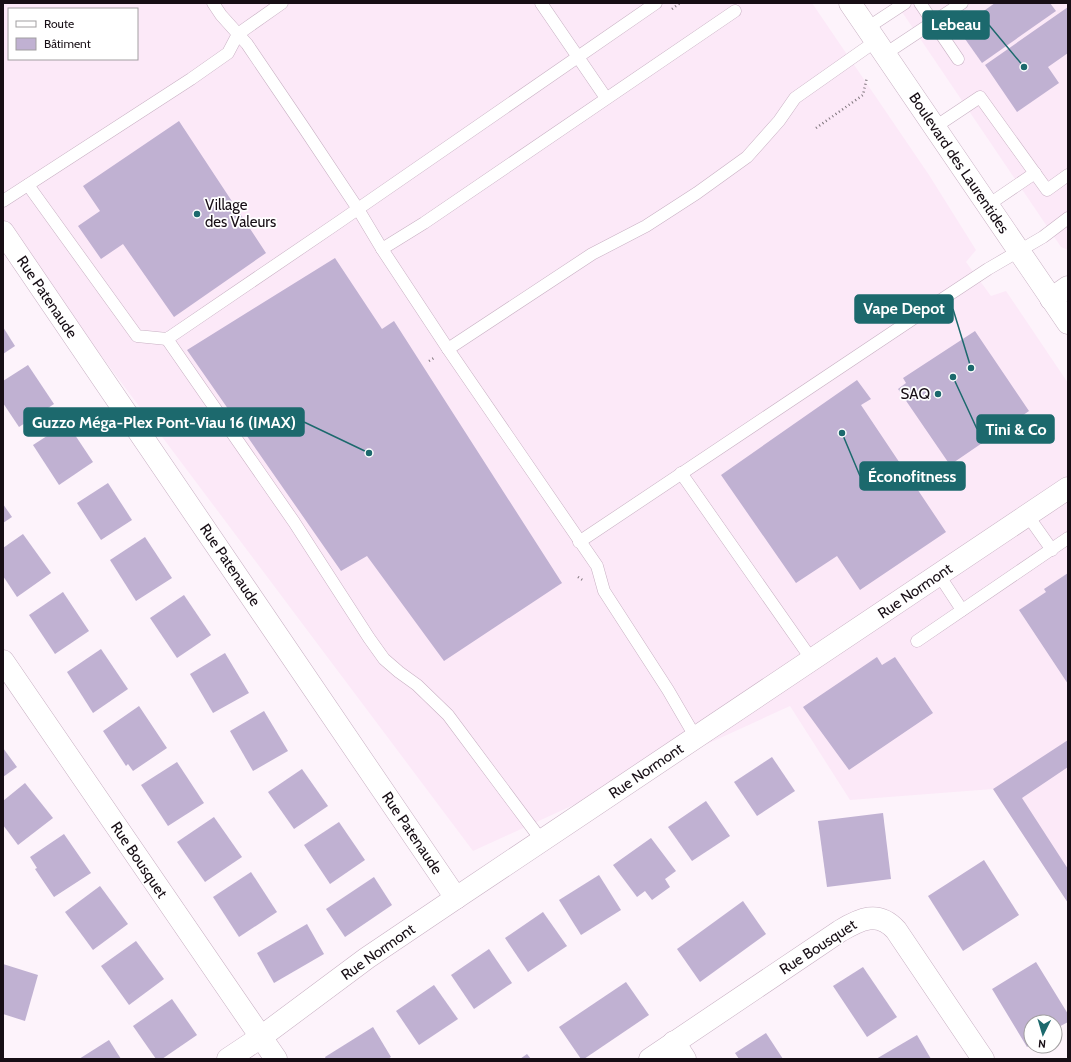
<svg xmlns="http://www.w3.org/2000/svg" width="1071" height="1062" viewBox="0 0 1071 1062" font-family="Cabin,sans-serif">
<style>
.built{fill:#fce9f8;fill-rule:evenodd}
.building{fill:#c0b1d2}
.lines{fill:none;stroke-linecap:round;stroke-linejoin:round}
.service-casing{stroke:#c8b0c3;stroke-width:13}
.minor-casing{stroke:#c8b0c3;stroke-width:23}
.secondary-casing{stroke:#c8b0c3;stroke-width:23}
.path{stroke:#80777e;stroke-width:2.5;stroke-dasharray:1 3;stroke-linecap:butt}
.service{stroke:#fff;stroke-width:12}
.minor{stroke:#fff;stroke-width:22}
.secondary{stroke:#fff;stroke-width:22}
.poi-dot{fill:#1c696d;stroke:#fff;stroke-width:1.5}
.labels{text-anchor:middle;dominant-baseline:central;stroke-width:3.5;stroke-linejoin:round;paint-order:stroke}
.street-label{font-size:15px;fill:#170e15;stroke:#fff}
.poi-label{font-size:15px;fill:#170e15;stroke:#fff;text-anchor:start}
.leader{fill:none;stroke:#1c696d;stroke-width:1.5}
.callout-dot{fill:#1c696d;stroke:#fff;stroke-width:1.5}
.callout{fill:#1c696d;stroke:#1c696d;stroke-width:1.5}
.callout-label{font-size:16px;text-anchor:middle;font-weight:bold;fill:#fff}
</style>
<rect width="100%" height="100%" fill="#fdf3fb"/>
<!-- built -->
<g class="built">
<path d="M3,3H812L929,175L976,250L966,262L991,296L1006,291L1068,383V902L993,789L850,800L790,706L473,851L3,225ZM9,9H137V59H9Z"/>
<path d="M896,3H1068V250L1061,247Z"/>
</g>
<!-- building -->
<g class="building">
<path d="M995,3H1050L1056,11L982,63L958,29Z"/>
<path d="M1068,7V53L1048,67L1059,83L1017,112L985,65Z"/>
<path d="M179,121L266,253L174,317L123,244L101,259L78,226L100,211L83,186Z"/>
<path d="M335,258L382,329L394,321L562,583L444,661L367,556L341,571L187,350Z"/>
<path d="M3,327L15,346L3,354Z"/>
<path d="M975,331L1029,411L950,465L898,389L906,383L903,378Z"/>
<path d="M28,365L54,404L19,427L3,403V381Z"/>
<path d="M857,380L871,399L861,405L946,532L860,590L837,556L796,583L721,475Z"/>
<path d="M67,423L93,462L59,485L33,445Z"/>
<path d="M108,483L132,520L101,540L77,503Z"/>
<path d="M3,504L12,517L3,523Z"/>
<path d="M23,534L51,573L17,597L3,576V548Z"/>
<path d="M145,537L172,578L136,601L110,560Z"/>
<path d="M1068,573V684L1019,610L1046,592L1044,589Z"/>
<path d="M63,592L89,631L55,654L29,615Z"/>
<path d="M184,595L211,635L177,658L150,618Z"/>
<path d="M101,649L128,689L93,713L67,672Z"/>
<path d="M225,653L249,693L213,713L190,674Z"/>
<path d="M877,657L882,665L895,657L933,713L849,770L803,707Z"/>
<path d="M139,706L167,748L133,771L128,764L126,766L103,731Z"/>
<path d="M264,711L288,751L253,771L230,731Z"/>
<path d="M1068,740V767L1022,798L1068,869V903L993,789Z"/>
<path d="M3,748L17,767L3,777Z"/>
<path d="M772,757L795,791L757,816L734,782Z"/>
<path d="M177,762L204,803L168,826L141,785Z"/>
<path d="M302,769L328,806L294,829L268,792Z"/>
<path d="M25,783L53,818L18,845L3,825V801Z"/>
<path d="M706,801L730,836L692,861L668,827Z"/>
<path d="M883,813L891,879L827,887L818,821Z"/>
<path d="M214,817L242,857L205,882L177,842Z"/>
<path d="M339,822L365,860L330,884L304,845Z"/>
<path d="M64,834L91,873L54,897L35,869L37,868L30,857Z"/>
<path d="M651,838L676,871L665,879L670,887L652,900L645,891L637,897L613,865Z"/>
<path d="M984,860L1019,915L963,951L928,896Z"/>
<path d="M251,872L277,912L239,937L213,897Z"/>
<path d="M599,875L621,910L581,935L559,900Z"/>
<path d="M374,877L392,905L345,937L326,909Z"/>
<path d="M100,886L128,924L93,950L65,912Z"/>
<path d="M743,901L766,934L700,982L677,949Z"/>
<path d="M543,912L567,946L528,972L505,938Z"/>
<path d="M307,924L324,954L274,983L257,953Z"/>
<path d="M136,941L164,979L129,1005L101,966Z"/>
<path d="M489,949L512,983L474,1009L451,975Z"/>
<path d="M1036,962L1068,1014V1022L1055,1029V1022H1031V1044L1027,1047L992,989Z"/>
<path d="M3,964L38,975L25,1021L3,1014Z"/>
<path d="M863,967L897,1017L867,1037L833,986Z"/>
<path d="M626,982L649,1015L584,1059H581L559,1027Z"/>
<path d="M434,985L458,1019L419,1045L396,1011Z"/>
<path d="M172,999L197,1035L162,1059H156L133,1026Z"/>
<path d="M373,1027L391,1057L388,1059H326L325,1057Z"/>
<path d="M766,1033L783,1059H739L735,1053Z"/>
<path d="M917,1035L931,1059H876Z"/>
<path d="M109,1040L121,1059H79Z"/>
<path d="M527,1054L531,1059H520Z"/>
</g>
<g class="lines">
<defs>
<g id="service">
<path d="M213,3L221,15L247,44L304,128L358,209L382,249L448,349L597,566L604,591L668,690L696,738"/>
<path d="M541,3L606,98"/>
<path d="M920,3L958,59"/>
<path d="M867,28L905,3"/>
<path d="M885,54L962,3"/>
<path d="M935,127L980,97L1047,190L1068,175"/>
<path d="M28,185L137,336L167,339L339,222L656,3"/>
<path d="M3,201L191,79L228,53L238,34L282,3"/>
<path d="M988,205L1035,173"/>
<path d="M382,249L424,223L735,11"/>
<path d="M167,339L294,522L369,638L384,659L399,672L417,685L448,715L542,841"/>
<path d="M448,349L592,254L646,226L697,193L747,157L779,121L795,98L876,41"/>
<path d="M681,473L812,660"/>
<path d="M1028,516L1052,550"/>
<path d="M579,542L935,304L988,269L1043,237L1068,218"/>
<path d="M939,575L962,610"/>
<path d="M917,641L1068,538"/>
</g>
<g id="minor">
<path d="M3,232L456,898"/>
<path d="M1051,299L1068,287"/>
<path d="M3,661L276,1059"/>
<path d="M674,1042L685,1059"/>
<path d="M228,1059L261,1037L367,958L456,898L1068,488"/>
<path d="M650,1059L840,931C860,919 878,910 896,930L983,1059"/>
</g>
<path id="secondary" d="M850,3L1068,323"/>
</defs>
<!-- service casing -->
<use href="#service" class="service-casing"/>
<!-- minor casing -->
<use href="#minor" class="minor-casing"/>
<!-- secondary casing -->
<use href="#secondary" class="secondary-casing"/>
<!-- path -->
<g class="path">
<path d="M672,9L680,3"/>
<path d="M816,128L863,95L867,77"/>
<path d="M429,361L434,358"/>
<path d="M578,577L584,581"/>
</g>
<!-- service -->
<use href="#service" class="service"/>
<!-- minor -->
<use href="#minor" class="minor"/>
<!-- secondary -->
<use href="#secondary" class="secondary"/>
</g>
<!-- markers -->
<g class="poi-dot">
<circle cx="197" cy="214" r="4"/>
<circle cx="938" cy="394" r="4"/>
</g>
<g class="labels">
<!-- street labels -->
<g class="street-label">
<text transform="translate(959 163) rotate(56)">Boulevard des Laurentides</text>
<text transform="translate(47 297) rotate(56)">Rue Patenaude</text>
<text transform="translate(230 565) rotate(56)">Rue Patenaude</text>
<text transform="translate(915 591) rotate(-34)">Rue Normont</text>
<text transform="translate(646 771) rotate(-34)">Rue Normont</text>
<text transform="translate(412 833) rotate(56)">Rue Patenaude</text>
<text transform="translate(139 860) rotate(56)">Rue Bousquet</text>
<text transform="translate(818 947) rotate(-33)">Rue Bousquet</text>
<text transform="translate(378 952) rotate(-35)">Rue Normont</text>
</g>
<!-- poi labels -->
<g class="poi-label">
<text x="205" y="205">Village<tspan x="205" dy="17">des Valeurs</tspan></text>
<text x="930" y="394" text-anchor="end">SAQ</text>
</g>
</g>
<!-- callouts -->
<path class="leader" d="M1024 67L989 25M971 368L953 309M369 453L304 422M953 377L977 429M842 433L860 476"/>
<g class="callout-dot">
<circle cx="1024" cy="67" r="4"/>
<circle cx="971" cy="368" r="4"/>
<circle cx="369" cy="453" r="4"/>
<circle cx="953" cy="377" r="4"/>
<circle cx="842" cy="433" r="4"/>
</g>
<g class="callout">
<rect x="923" y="11" width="66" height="28" rx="4"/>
<rect x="855" y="295" width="98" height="28" rx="4"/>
<rect x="24" y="408" width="280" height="28" rx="4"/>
<rect x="977" y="415" width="77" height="28" rx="4"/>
<rect x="860" y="462" width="105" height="28" rx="4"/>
</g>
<g class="callout-label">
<text x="956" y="30">Lebeau</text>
<text x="904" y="314">Vape Depot</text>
<text x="164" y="428">Guzzo Méga-Plex Pont-Viau 16 (IMAX)</text>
<text x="1016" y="435">Tini &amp; Co</text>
<text x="912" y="482">Éconofitness</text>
</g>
<!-- border -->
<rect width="1071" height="1062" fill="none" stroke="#170e15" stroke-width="8"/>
<!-- legend -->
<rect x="8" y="8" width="130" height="52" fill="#ffffff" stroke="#a29fa1"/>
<rect x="16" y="21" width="20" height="6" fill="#ffffff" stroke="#a29fa1"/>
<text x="44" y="28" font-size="12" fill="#170e15">Route</text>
<rect x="16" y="38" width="20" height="12" fill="#c0b1d2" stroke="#a29fa1"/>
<text x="44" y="48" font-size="12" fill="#170e15">Bâtiment</text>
<!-- north arrow -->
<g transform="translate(1043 1034) rotate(185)"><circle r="19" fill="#ffffff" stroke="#a29fa1"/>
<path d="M0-3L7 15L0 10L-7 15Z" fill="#1c696d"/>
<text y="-6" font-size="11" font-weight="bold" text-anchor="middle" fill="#170e15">N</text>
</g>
</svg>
